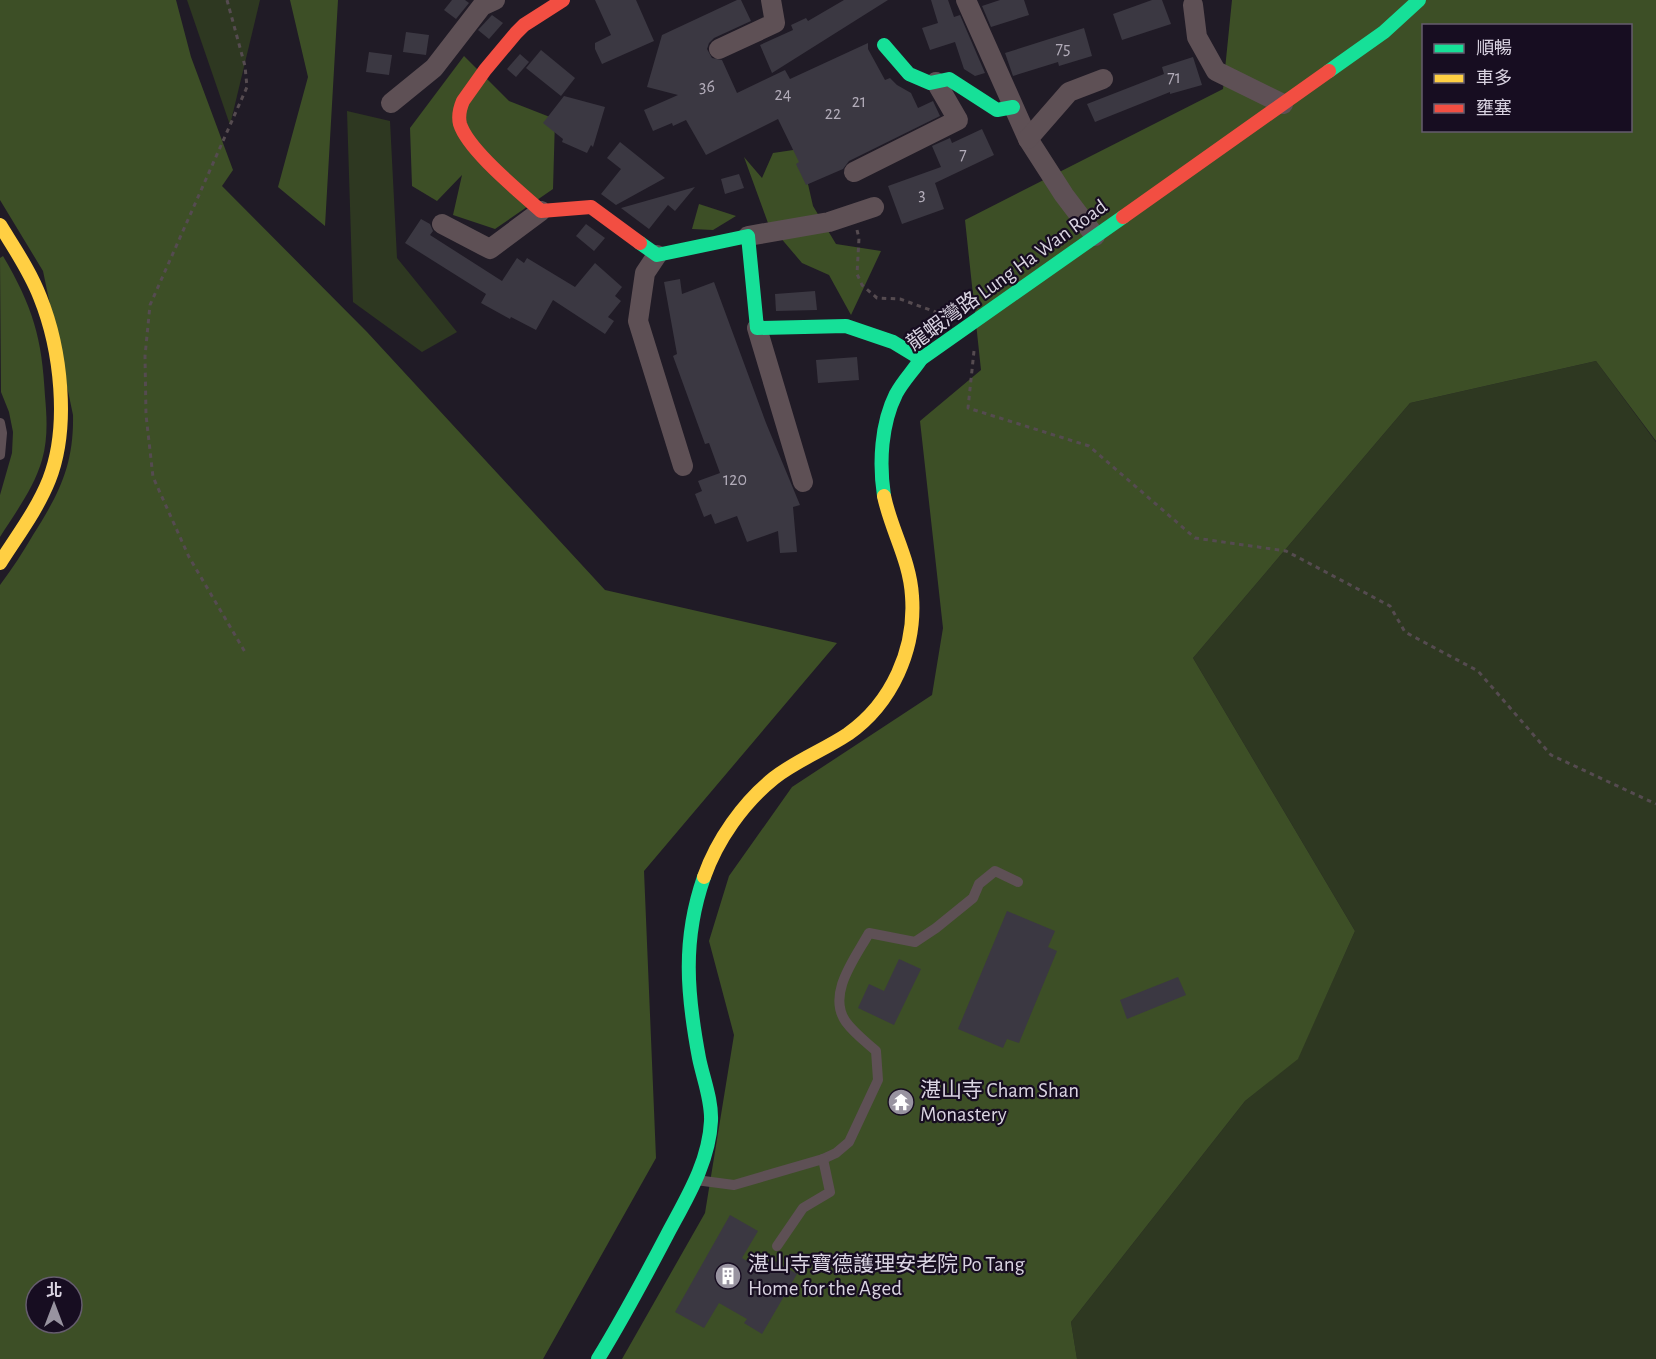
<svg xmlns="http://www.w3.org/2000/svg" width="1656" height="1359" viewBox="0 0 1656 1359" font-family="'Alegreya Sans','Noto Sans TC',sans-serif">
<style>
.green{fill:#2e3821}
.forest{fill:#3d4f26;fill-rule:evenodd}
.building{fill:#3b3842}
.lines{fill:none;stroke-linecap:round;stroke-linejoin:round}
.path{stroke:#554b50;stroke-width:3;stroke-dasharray:4.5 4.5;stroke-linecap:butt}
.lane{stroke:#5e5055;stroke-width:10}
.street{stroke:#5e5055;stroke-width:20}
.fast{stroke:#16e098;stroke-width:14}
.slow{stroke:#ffcf43;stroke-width:14}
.jam{stroke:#f24e42;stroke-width:14}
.labels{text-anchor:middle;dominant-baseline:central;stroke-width:4.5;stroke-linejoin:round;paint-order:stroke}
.number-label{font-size:18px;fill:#b2acb9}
.street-label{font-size:21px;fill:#d9d3e1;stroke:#170d21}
.poi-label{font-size:21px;fill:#d9d3e1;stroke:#170d21;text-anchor:start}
</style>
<rect width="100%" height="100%" fill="#201b26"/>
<!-- green -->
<g class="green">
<path d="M187,0H260L230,125Z"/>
<path d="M347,111L390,121L397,258L457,332L422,352L353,302Z"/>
<path d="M1596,361L1656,442V1359H1077L1071,1322L1245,1101L1298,1058L1355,931L1193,658L1410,403Z"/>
</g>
<!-- forest -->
<g class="forest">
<path d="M0,0H176L191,57L233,170L222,186L367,332L605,590L837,643L644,871L656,1158L543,1359H0V585C12,569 23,552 33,535C59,494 74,465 73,415L43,271L0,200ZM36,1287H72V1323H36Z"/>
<path d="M290,0H338L325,226L278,187L308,77Z"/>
<path d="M1232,0H1656V441L1596,361L1410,403L1193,658L1355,931L1298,1059L1245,1101L1071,1322L1077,1359H622L705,1213L734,1035L709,941L729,876L792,787L932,695L943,628L920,421L981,370L965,220L1223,89ZM1424,26H1630V130H1424Z"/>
<path d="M464,56L509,101L555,119L553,189L495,229L453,215L462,175L437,201L412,186L410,128Z"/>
<path d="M800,149L813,206L836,244L881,251L851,315L829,275L802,263L768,223L744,157L762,178L773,153Z"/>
<path d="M699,204L736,216L713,230L692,229Z"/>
<path d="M3,256C33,307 42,338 45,396C47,418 48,439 42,460C34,488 15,513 0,537V495L12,453L13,432L9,412L1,392L0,258Z"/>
</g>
<!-- building -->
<g class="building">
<path d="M452,0H465L469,3L456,19L444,10Z"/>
<path d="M595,0H636L654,41L602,64L595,49V43L611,35Z"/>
<path d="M737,0H741L751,21L714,38L709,43L707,49L712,58L722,60L737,93L785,70L790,79L868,43V49L885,80L890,78L897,85L911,93L918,108L933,101L940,116L849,161L843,169L806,185L796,164L799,162L778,119L706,155L686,120L673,126L672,123L653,131L644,110L678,95L647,87L662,35Z"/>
<path d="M844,0H888L772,73L760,45L793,30L791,25L806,18L808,21Z"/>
<path d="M931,0H948L954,17L960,15L985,73L975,76L964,69L955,42L930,50L922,28L938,23Z"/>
<path d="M1000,0H1024L1029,15L991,27L982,6Z"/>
<path d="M1152,0H1162L1171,24L1122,40L1113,14Z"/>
<path d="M492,15L503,23L489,39L478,30Z"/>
<path d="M1084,28L1092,56L1059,66L1058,62L1013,76L1005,53Z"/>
<path d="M406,32L429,35L426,55L403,52Z"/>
<path d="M541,50L575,78L561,96L526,68Z"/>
<path d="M369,52L392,55L389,75L366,72Z"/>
<path d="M520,54L529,62L516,77L507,69Z"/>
<path d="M1193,57L1202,85L1170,94V92L1095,122L1087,104L1164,74L1162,67Z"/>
<path d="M564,96L605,107L593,147L591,145L587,153L562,142L563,139L543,123Z"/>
<path d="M982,129L994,155L935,183L944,209L902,224L888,186L941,167L932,146L950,138L952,143Z"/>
<path d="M620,142L665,178L616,205L601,194L621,169L607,158Z"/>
<path d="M739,174L744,188L725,194L721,179Z"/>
<path d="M695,187L675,211L668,205L649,229L621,208Z"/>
<path d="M421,219L430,224L433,231L430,235L502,281L517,258L524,263L527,258L575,287L595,263L622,287L615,296L621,301L608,317L614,321L605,334L553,300L536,330L511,317L510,319L481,303L486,294L405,243Z"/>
<path d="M586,224L605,238L594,251L576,236Z"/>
<path d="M680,279L682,294L714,282L766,423L800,505L793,507L797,552L780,553L778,531L747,542L737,516L715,524L711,514L704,517L695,494L702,491L698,481L720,473L709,443L705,444L673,356L677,354L664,282Z"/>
<path d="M815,291L817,310L776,311L775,294Z"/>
<path d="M857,357L859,380L818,383L816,360Z"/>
<path d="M1007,911L1055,931L1048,947L1057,951L1019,1043L1007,1039L1003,1048L958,1029Z"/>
<path d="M899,959L921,969L894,1025L858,1008L869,984L884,991Z"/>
<path d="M1178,977L1186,995L1127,1019L1120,1000Z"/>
<path d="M730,1215L758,1231L742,1258L768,1274L775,1261L797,1274L762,1334L744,1323L747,1319L719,1303L704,1328L675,1312Z"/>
</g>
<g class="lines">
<!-- path -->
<g class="path">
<path d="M227,0L245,66L247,87L150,305L145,356L146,415L153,477L189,557L245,652"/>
<path d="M857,230L859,238L857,274L862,285L877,298L900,299L944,315"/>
<path d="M974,351L968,408L1089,446L1195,538L1286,551L1390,606L1405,632L1478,671L1551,755L1656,804"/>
</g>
<!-- lane -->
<g class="lane">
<path d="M0,423L2,433L0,455"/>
<path d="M696,1180L734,1185L823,1159L836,1153L849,1142L878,1080L876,1051C866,1042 854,1033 846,1022C826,994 856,957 869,933L915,942L936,928L973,898L979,884L995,871L1018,882"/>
<path d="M777,1246L803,1208L830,1192L823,1159"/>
</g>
<!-- street -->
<g class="street">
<path d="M966,0L1028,139L1064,195L1095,236"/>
<path d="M1193,5L1197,37L1216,71L1283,104"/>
<path d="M719,49L775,23L771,0"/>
<path d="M391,103L434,68L482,6L495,0"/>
<path d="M1028,139L1069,92L1103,79"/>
<path d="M854,172L958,120L936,82"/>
<path d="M442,224L490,249L541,211"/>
<path d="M748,236L829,222L874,207"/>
<path d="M657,255L645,273L638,321L683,466"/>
<path d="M757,328L803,482"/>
</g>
<!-- fast -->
<g class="fast">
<path d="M884,45L909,74L930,83L949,79L997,110L1013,107"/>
<path d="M1329,71L1384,32L1419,0"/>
<path d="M640,243L657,255L748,236L757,328L846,326L893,342L921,359"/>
<path d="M884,496C879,463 881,424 896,394C903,381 913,371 921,359L1123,217"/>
<path d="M598,1359C623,1318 645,1277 667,1235C686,1199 709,1163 711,1121C712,1100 703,1078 699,1058C687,994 682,940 704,877"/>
</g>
<!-- slow -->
<g class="slow">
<path d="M0,225C14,248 30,271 40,297C61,349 70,427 49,480C37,510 17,536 0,563"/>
<path d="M704,877C717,840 743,803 774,778C797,760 824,750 848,734C892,703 916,649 912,596C910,560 891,530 884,496"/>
</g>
<!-- jam -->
<g class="jam">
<path d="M563,0L524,25L516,33L485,70L463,101C460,108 458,116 460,124C468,150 520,192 541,211L591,207L640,243"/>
<path d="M1123,217L1329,71"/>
</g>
</g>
<!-- icons -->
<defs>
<symbol id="temple-disc" viewBox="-11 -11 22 22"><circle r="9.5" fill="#9893a0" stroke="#170d21"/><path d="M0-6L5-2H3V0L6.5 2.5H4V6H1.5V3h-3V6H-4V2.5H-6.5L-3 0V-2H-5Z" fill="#fff"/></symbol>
<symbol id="building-disc" viewBox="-11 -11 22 22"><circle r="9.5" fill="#9893a0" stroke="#170d21"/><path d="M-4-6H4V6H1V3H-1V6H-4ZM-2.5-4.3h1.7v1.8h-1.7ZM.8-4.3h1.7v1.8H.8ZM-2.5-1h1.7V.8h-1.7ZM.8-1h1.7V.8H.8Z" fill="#fff"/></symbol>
</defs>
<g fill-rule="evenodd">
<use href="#temple-disc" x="886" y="1087" width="30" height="30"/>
<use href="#building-disc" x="713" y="1261" width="30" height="30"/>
</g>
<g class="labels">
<!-- number labels -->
<g class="number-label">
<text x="1063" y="49">75</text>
<text x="1174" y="78">71</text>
<text x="707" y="87">36</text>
<text x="783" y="95">24</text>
<text x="859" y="102">21</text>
<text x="833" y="114">22</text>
<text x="963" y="155">7</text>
<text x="922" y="195">3</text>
<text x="735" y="480">120</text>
</g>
<!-- street labels -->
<g class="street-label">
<text transform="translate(1007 275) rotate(-36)">龍蝦灣路 Lung Ha Wan Road</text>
</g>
<!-- poi labels -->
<g class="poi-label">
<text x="920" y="1090">湛山寺 Cham Shan<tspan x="920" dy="24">Monastery</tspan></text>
<text x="748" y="1264">湛山寺寶德護理安老院 Po Tang<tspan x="748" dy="24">Home for the Aged</tspan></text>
</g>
</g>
<!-- legend -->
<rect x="1422" y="24" width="210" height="108" fill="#170d21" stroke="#655c6e" stroke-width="1.5"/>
<rect x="1434" y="44" width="30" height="9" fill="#16e098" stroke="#655c6e" stroke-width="1.5"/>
<text x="1476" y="54" font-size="18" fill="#d9d3e1">順暢</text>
<rect x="1434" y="74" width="30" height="9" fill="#ffcf43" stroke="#655c6e" stroke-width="1.5"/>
<text x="1476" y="84" font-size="18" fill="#d9d3e1">車多</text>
<rect x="1434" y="104" width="30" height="9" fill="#f24e42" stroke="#655c6e" stroke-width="1.5"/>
<text x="1476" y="114" font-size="18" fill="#d9d3e1">壅塞</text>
<!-- north arrow -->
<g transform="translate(54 1305)"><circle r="28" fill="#170d21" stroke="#655c6e" stroke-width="1.5"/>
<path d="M0-4.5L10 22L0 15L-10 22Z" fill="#9893a0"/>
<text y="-9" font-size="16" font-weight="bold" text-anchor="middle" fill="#d9d3e1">北</text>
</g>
</svg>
